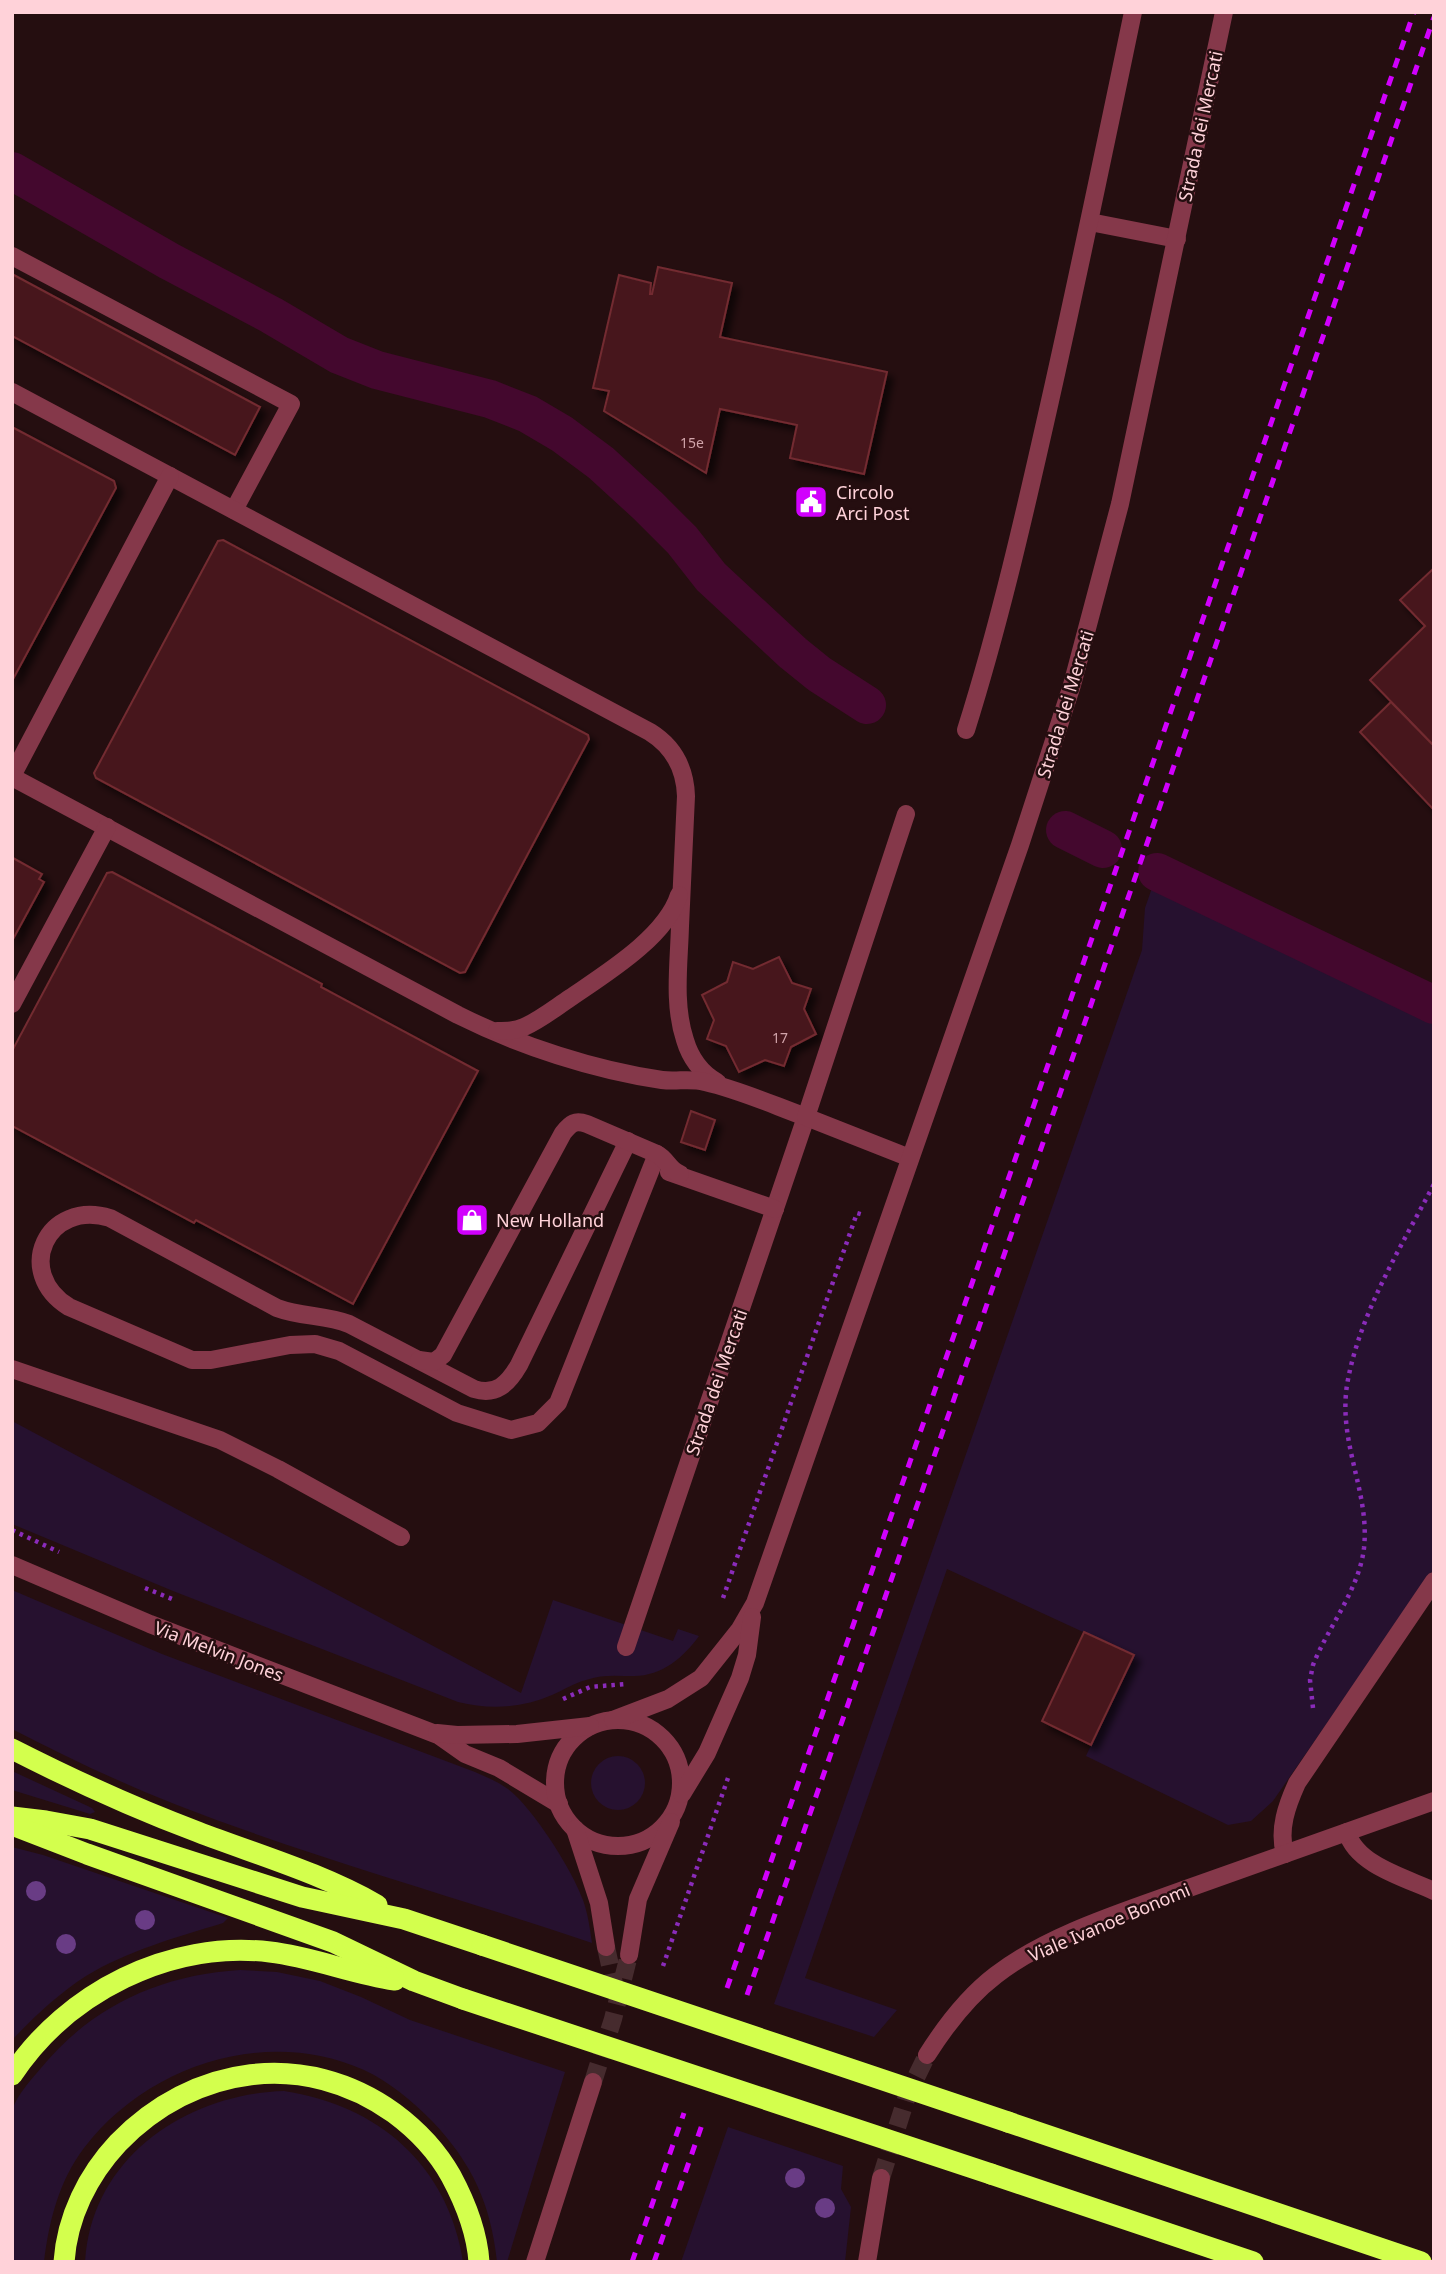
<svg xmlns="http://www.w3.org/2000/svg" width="1446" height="2274" viewBox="0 0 1446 2274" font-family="'Noto Sans',sans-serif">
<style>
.green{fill:#26112f}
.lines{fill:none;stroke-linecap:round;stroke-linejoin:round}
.canal{stroke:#44082e;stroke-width:38}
.building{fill:#47191d;stroke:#732b30;stroke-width:2;filter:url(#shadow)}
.minor-tunnel{stroke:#462b2e;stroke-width:18;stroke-dasharray:18 9;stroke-linecap:butt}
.path{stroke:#8a2bba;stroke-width:4.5;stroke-dasharray:3.5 5;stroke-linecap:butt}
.minor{stroke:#85384a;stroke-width:18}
.highway{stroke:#d3ff4d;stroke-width:21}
.rail{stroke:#d100fd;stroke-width:5;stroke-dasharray:10 9;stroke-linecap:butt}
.highway-bridge{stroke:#d3ff4d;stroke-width:21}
.tree{fill:#693c85}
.labels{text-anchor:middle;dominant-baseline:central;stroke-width:5;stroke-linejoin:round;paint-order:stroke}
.number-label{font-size:14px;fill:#d1a4aa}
.street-label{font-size:18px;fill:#ffd2d9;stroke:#250e10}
.poi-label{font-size:18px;fill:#ffd2d9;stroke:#250e10;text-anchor:start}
</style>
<defs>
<filter id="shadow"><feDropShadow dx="6" dy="6" stdDeviation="3.5" flood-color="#0009"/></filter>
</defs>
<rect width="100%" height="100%" fill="#250e10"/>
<!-- green -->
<g class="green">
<path d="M1153,885L1213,914L1283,943L1434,1016V1569L1273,1801L1251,1821L1228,1825L1086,1756L1133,1655L947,1569L805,1978L897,2010L874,2037L774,2004L1142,950L1145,908Z"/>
<path d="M12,1421L521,1693L553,1600L673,1641L678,1629L699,1636C684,1657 662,1676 634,1676C618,1676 602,1674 586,1680C574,1683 564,1690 552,1695C522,1708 490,1710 458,1702L173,1591L12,1524Z"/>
<path d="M12,1590L162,1654L475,1772C487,1777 498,1782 508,1789C533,1808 573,1871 583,1900C588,1914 590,1929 592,1943C454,1896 313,1858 177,1805C121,1783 66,1757 12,1729Z"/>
<circle cx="618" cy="1783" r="27"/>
<path d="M12,1771L92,1808L95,1812L90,1814L12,1790Z"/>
<path d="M12,1847L43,1855L228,1918L223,1923C177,1937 127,1951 86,1976C58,1994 35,2016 12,2040Z"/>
<path d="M240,1970L277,1972L320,1981L361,1997L410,2020L565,2072L507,2262H497C491,2204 472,2163 432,2121C412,2101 390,2082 364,2070C267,2026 147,2065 84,2148C59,2181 49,2221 44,2262H12C12,2226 12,2191 12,2155C12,2142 10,2126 12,2112C15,2097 31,2080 41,2068C92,2006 160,1975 240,1970Z"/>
<path d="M284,2091C378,2105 448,2165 463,2262H85C91,2157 187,2094 284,2091Z"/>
<path d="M728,2127L843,2166L841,2189L851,2207L845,2262H681Z"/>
</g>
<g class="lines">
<!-- canal -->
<g class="canal">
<path d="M12,171L169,261L271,315L339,355L377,370L490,399L528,414L562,434L601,463L648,506L682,540L711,577L793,653L819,674L867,705"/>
<path d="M1065,830L1103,849"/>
<path d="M1157,872L1434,1005"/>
</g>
</g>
<!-- building -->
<g class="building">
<path d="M658,267L732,283L720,337L887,372L864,474L790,458L797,425L720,409L706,473L604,411L609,391L593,388L619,275L651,283L650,294H652Z"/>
<path d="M12,274L260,407L235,455L12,336Z"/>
<path d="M12,427L114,481L116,488L12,681Z"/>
<path d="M223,540L588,735L589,739L465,972L460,973L96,778L94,773L218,541Z"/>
<path d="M1434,568V746L1370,680L1425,626L1400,600Z"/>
<path d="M1391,702L1434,746V810L1360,732Z"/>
<path d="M13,858L42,874L39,879L44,882L12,941Z"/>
<path d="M112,872L322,984L321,987L478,1071L353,1304L196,1220L194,1223L12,1126V1051L107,873Z"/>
<path d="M779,957L792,983L811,989L804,1009L816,1034L791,1047L784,1066L765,1060L739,1072L726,1046L707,1039L714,1020L702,995L727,982L733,962L753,969Z"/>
<path d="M691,1111L715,1120L705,1150L681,1142Z"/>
<path d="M1084,1632L1134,1655L1091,1745L1042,1721Z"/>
</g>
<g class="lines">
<!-- minor-tunnel -->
<g class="minor-tunnel">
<path d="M606,1947L617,1997"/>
<path d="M593,2082L613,2019L629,1955"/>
<path d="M881,2178L907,2096L927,2055"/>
</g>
<!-- path -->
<g class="path">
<path d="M12,1530L59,1552"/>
<path d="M145,1588L172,1599"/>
<path d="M723,1598L857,1213L864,1215"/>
<path d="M563,1699L590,1687L625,1684"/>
<path d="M1313,1708L1310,1680L1313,1665C1328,1627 1359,1590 1364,1548C1370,1492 1338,1444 1347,1385C1359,1314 1401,1247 1434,1184"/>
<path d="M663,1966L729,1775"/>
</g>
<!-- minor -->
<g class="minor">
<path d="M1090,222L1177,239"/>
<path d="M12,256L291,404L234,510"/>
<path d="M12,392L650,732C674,747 685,768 686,796C684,840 682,883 680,926C679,964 673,1004 685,1040C690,1057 701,1073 717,1082"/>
<path d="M966,730C1000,622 1025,512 1050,401C1079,272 1106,142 1133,12"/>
<path d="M12,776L170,476"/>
<path d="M12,777L458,1015C520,1046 594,1070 662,1080C677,1082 690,1078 705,1082C740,1090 773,1105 806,1117L626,1647"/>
<path d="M906,814L806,1117L910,1158"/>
<path d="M12,1004L107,827"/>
<path d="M497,1031C507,1031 515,1031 524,1027C540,1020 555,1008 570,998C605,974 666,937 679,895"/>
<path d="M628,1141L519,1365C508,1384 496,1396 474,1389L349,1324C326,1315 301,1317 277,1308L110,1218C47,1199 13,1272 69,1307L192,1360H211L290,1345L315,1344L339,1351L457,1413L511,1430L538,1423L558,1403L657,1154"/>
<path d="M669,1172L775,1209"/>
<path d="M419,1360L434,1362L443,1355L563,1133C571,1123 575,1120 587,1124L657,1154C667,1159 669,1170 680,1174"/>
<path d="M12,1369L220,1440L278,1469L401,1537"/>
<path d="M12,1565L150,1624L438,1735L465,1754L499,1768L559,1804"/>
<circle cx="618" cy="1783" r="63"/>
<path d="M613,1720L668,1699L701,1678L740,1629L755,1603L1020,845L1072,685L1120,504L1224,12"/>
<path d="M437,1733L457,1735L517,1734L590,1726"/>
<path d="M682,1794L707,1753L740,1678L747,1655L752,1617"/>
<path d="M575,1829L599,1903L606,1947"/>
<path d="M1347,1832C1356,1865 1406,1878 1434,1891"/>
<path d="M1285,1854C1278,1829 1287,1805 1297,1783L1434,1581"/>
<path d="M629,1955L638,1899L671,1822"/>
<path d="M927,2055C946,2025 967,1997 996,1975C1049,1934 1126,1911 1189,1888C1270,1859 1352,1830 1434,1801"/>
<path d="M535,2262L593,2082"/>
<path d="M867,2262L881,2178"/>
</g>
<!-- highway -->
<g class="highway">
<path d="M12,1749C73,1780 134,1808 198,1832C258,1855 321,1873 377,1905"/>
<path d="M12,1817L46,1821L90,1829L302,1897L404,1919L482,1945"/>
<path d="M12,1825L87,1854L333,1942L414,1981L463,1999"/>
<path d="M12,2075C67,1992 170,1940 270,1952C313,1957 353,1974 395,1980"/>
<path d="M1008,2122L1421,2262"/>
<path d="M991,2174L1253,2262"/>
<path d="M64,2262C67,2217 88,2175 118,2143C193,2065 305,2049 394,2113C417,2130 437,2151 451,2176C465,2202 477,2232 479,2262"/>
</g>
<!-- rail -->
<g class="rail">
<path d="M727,1988L1414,12"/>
<path d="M747,1995L1434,17"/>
<path d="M632,2262L684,2113"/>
<path d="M654,2262L704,2119"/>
</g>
<!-- highway-bridge -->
<g class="highway-bridge">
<path d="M482,1945L1008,2122"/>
<path d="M463,1999L991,2174"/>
</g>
</g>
<!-- trees -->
<g class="tree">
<circle cx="36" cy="1891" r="10"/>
<circle cx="145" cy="1920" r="10"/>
<circle cx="66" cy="1944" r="10"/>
<circle cx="795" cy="2178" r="10"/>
<circle cx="825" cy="2208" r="10"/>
</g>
<!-- icons -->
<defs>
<symbol id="civic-square" viewBox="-11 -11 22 22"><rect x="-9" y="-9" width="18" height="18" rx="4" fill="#d100fd" stroke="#250e10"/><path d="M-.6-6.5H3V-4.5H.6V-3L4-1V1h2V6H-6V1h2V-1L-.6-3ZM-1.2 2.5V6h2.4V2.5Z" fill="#fff"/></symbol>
<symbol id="shop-square" viewBox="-11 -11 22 22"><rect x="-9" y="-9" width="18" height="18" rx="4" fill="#d100fd" stroke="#250e10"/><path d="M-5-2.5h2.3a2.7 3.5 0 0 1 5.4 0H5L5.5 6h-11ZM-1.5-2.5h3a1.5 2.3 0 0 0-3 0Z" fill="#fff"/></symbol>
</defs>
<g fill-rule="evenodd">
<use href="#civic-square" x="792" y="483" width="38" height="38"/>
<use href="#shop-square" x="453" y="1201" width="38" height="38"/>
</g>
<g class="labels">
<!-- number labels -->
<g class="number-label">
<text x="692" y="442">15e</text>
<text x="780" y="1037">17</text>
</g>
<!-- street labels -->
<g class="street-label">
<text transform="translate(1200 126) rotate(-78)">Strada dei Mercati</text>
<text transform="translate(1065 704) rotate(-73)">Strada dei Mercati</text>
<text transform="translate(716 1382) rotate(-71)">Strada dei Mercati</text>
<text transform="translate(219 1651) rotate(21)">Via Melvin Jones</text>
<text transform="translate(1109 1922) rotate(-23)">Viale Ivanoe Bonomi</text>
</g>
<!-- poi labels -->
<g class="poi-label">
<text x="836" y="492">Circolo<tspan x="836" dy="21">Arci Post</tspan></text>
<text x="496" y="1220">New Holland</text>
</g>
</g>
<!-- border -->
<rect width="1446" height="2274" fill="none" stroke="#ffd2d9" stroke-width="28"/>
</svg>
